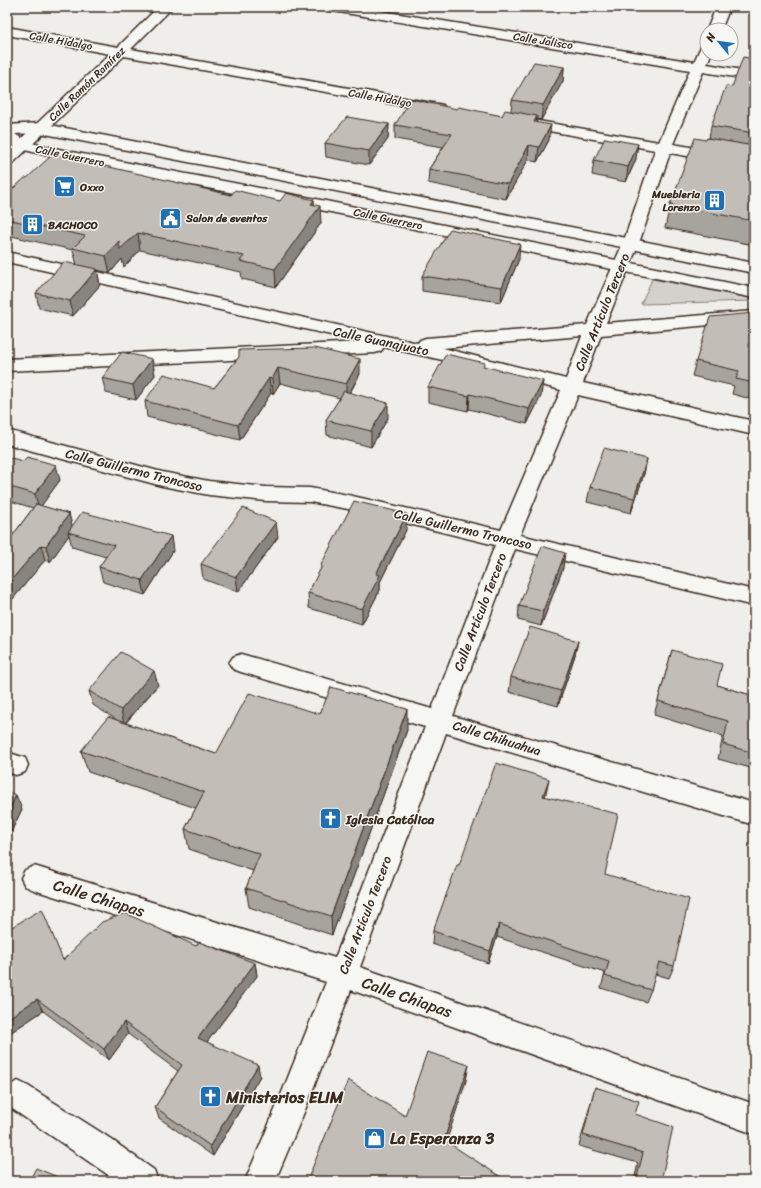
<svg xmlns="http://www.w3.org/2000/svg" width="761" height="1188" viewBox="0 0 761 1188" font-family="Sriracha,sans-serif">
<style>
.green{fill:#d4d1cc;stroke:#887e75}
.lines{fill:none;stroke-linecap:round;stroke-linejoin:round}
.minor-casing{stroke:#3b2a1e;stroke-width:3}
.major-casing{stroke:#3b2a1e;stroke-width:3}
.minor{fill:#f6f6f2;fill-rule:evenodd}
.major{fill:#f6f6f2;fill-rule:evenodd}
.wall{fill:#a7a39d;stroke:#3b2a1e}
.shaded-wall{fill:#888480;stroke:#3b2a1e}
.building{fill:#c2bdb7;stroke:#3b2a1e}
.labels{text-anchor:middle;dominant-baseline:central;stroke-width:3;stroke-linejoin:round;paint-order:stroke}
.far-street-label{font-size:11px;fill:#3b2a1e;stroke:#f6f6f2}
.far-poi-label{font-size:11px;font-weight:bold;fill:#3b2a1e;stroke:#f6f6f2;text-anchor:start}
.street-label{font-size:13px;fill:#3b2a1e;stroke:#f6f6f2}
.poi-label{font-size:13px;font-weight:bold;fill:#3b2a1e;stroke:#f6f6f2;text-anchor:start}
.near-street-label{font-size:16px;fill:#3b2a1e;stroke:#f6f6f2}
.near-poi-label{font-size:16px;font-weight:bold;fill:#3b2a1e;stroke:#f6f6f2;text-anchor:start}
</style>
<rect width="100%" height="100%" fill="#efeeea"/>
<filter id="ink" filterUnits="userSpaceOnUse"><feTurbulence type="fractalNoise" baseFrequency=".025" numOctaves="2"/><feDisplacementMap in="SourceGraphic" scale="8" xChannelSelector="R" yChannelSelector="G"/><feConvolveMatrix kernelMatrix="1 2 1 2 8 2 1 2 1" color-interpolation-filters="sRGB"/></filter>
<g filter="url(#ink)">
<!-- green -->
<path class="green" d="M652,279L754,299V301L641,304Z"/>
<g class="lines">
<defs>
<g id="minor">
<path d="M158,7H173L131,49L438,104L443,105L445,108L443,111L438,112L124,56L12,164L7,166V152L110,54L7,35V27L118,47Z"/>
<path d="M326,7H357L694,62L702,44L707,43V54H711L707,64L754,72V80L703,72L673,144L754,158V168L670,153L639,243L606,323L754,311V321L601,335L583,383L754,421V435L578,395L520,535L754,590V606L515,549L453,716L754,803V825L446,733L360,967L754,1104V1134L351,990L305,1110L275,1181H245L277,1105L326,982L34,890L25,886L21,878L25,870L34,866L335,958L425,727L241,672L233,669L229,663L233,657L241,654L432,709L495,545L348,509L310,502L266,501L209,495L162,486L7,444V430L162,472L209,481L266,487L310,488L348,495L501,530L561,390L465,365L384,347L381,351L375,353L7,371V359L362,342L7,262V252L418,343L420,340L426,338L587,325L623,243L655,150L521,126L516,125L514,122L516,119L521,118L659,142L690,70L333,11L328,10ZM582,336L566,379L443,348Z"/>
<path d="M716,7H730L721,30H707Z"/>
<path d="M7,752L25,758L28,765L25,772L16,775L7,772Z"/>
<path d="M18,1081L28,1086L105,1135L154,1170L158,1181H117L8,1106L7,1087Z"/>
</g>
<path id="major" d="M40,123L754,263V273L40,133L15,134L27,142L77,153L306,197L754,288V298L306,207L77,163L17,148L7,142V125Z"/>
</defs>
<!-- minor casing -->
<use href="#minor" class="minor-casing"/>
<!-- major casing -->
<use href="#major" class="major-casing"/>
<!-- minor -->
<use href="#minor" class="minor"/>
<!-- major -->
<use href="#major" class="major"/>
</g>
<!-- wall -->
<g class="wall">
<path d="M754,59V245L665,228L670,205L706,140L709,138L711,126L732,87Z"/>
<path d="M564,67L563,81L541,120L537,119L536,123L549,140L537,162L528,160L506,199L428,183L429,169L443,147L395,139V125L457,109L502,116L511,111L512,100Z"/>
<path d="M389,124L388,139L369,165L326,157L325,143Z"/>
<path d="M636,159L626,182L592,175L594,160Z"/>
<path d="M27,178L231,195L280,201L314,200V205L321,223L276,287L242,279L241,272L140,250L124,267L122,259L110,273L97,270L100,285L73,316L39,308L36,293L77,265L73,250L7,235V194Z"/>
<path d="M519,259L501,302L422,291V276Z"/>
<path d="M754,313V400L732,394L734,386L692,376L696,361Z"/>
<path d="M239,357L360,374L350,393L388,418L371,447L327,435L326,420L340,398L280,383L273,394L271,393L240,440L147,417L145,401L214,388Z"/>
<path d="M152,359L155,375L136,400L106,393L102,378Z"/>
<path d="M428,387L541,396L527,424L469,409L468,411L428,402Z"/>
<path d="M7,457L60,480L41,506L69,514L72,526L173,551L145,595L103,582L99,567L106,557L72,547L69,535L50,562L45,560L7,606V543L33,508L7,500Z"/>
<path d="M647,459L644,474L631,513L587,502L590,487Z"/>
<path d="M406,530L380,582V590L362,624L309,608L308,593L321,569V565Z"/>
<path d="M278,537L238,592L203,579L201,564Z"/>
<path d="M563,568L541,626L518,620L519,606Z"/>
<path d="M578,641L575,655L558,706L509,692L511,677Z"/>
<path d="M672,650L717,685L754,696V769L718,759L723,736L654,715Z"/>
<path d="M158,685L126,723L216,754L320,714L407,730L332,935L249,907L246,888L253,871L189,849L185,829L196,808L88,772L81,751L117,720L93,705L89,691Z"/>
<path d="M7,792L22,809L11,832L7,831Z"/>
<path d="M546,793L545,797L605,874L674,966L669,978L655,974L651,990L646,1002L601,988L605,973L497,937L488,963L432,944L433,931L459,865Z"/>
<path d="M7,930L63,960L196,946L255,963L257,976L207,1042L260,1076L213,1156L159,1118L155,1107L178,1071L128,1034L109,1060L43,1011L7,1035Z"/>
<path d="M595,1087L635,1114L661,1181H634L638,1163L579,1146L592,1098Z"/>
</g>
<!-- shaded-wall -->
<g class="shaded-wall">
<path d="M564,67L563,81L541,120L543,105Z"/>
<path d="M537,116L536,130L534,122Z"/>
<path d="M389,124L388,139L369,165V151Z"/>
<path d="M551,125L549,140L537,162L539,147Z"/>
<path d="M638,144L636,159L626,182L628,167Z"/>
<path d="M529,145L528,160L506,199L508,184Z"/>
<path d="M314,200V214L320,206L321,223L276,287L275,269L311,204Z"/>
<path d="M138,233L140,250L124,267L122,259L110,273L106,256L119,241Z"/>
<path d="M520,244L519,259L501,302L502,287Z"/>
<path d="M97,269L100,285L73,316L70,301Z"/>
<path d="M152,359L155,375L136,400L133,385Z"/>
<path d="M360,359V374L346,399V384Z"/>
<path d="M278,368L280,383L273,394L272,379Z"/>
<path d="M269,378L271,393L240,440L238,425Z"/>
<path d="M543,381L541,396L527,424L529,409Z"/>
<path d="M470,394L469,409L468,411L469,396Z"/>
<path d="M388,403V418L371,447V431Z"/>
<path d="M647,459L644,474L631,513L634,498Z"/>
<path d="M56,465L60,480L39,509L35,494Z"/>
<path d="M69,514L73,529L68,532L69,535L50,562L46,546Z"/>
<path d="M407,514L406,530L380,582V590L362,624V609L376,574Z"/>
<path d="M276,522L278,537L238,592L236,577Z"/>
<path d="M171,536L173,551L145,595L142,580Z"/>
<path d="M41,545L45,560L7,606V585Z"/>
<path d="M565,553L563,568L541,626L543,611Z"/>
<path d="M578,641L575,655L558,706L561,691Z"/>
<path d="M154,671L158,685L124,724L121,710Z"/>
<path d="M407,709V730L332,935L331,916Z"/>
<path d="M549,779L546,793L540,810L543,796Z"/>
<path d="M16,795L22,809L11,832L7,823V815Z"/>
<path d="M499,924L497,937L488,963L490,951Z"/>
<path d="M255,963L257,976L201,1050L198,1038Z"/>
<path d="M37,999L43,1011L7,1035V1019Z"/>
<path d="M124,1022L128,1034L109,1060L104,1049Z"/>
<path d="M258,1065L260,1076L213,1156L210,1146Z"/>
<path d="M469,1065L466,1081L442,1155L444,1140Z"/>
</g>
<!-- building -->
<g class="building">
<path d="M743,57L754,59V133L711,126L726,86L732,87Z"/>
<path d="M534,62L564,67L543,105L512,100Z"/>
<path d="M411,99L457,109L459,107L502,116L505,110L537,116L534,122L551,125L539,147L529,145L508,184L429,169L452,134L395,125Z"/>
<path d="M347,117L389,124L369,151L325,143Z"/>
<path d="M605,138L638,144L628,167L594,160Z"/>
<path d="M695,138L706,140L707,138L754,146V221L670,205Z"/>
<path d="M53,154L231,195L235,190L280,201L286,193L314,200L311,204L320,206L275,269L240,261L244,256L138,233L120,249L119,241L106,256L73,248L85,236L7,219V194L25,178H27Z"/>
<path d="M450,229L520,244L502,287L422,276Z"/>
<path d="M64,262L97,269L70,301L36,293Z"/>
<path d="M754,313V383L736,379L739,371L696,361L710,317Z"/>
<path d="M315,348L360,359L346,384L278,368L272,379L269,378L238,425L145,401L164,374L214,388L239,357V350Z"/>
<path d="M122,352L152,359L133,385L102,378Z"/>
<path d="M446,354L485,363L483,366L543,381L529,409L470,394L469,396L428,387Z"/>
<path d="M344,391L388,403L371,431L326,420Z"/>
<path d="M604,448L647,459L634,498L590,487Z"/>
<path d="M7,457L23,461L27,457L56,465L35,494L7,486Z"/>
<path d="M354,501L407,514L376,574L380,575L362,609L308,593L322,566L321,565Z"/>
<path d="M36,504L69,514L46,546L41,545L7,585V543Z"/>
<path d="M243,508L276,522L236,577L201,564Z"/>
<path d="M82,512L171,536L142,580L99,567L114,545L68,532Z"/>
<path d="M542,546L565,553L543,611L519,606Z"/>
<path d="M530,627L578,641L561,691L511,677Z"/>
<path d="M672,650L722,664L717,685L754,696V753L723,744L728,721L658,701Z"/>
<path d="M121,652L154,671L121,710L89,691Z"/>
<path d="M331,687L407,709L331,916L246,888L260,854L185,829L204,792L81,751L108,717L216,754L249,693L320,714Z"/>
<path d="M496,763L549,779L543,796L618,814L605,874L689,899L674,966L659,962L651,990L605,976L609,961L499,924L490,951L433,931L457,865H459Z"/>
<path d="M7,792L16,795L7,815Z"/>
<path d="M42,909L63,960L102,922L125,913L196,946L199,942L255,963L198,1038L258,1065L210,1146L155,1107L182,1065L124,1022L104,1049L37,999L7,1019V930Z"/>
<path d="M427,1052L469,1065L444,1140L507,1181H307L348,1080L405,1116Z"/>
<path d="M595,1087L639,1101L635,1114L673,1127L661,1181H636L643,1153L583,1135Z"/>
<path d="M36,1168L67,1181H29Z"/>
</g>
</g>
<!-- icons -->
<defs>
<symbol id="supermarket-square" viewBox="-11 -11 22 22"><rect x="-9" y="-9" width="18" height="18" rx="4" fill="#1f6fb2" stroke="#f6f6f2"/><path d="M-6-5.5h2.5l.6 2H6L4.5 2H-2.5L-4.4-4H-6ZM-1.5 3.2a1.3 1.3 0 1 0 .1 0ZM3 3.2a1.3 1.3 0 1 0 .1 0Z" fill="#fff"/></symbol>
<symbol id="building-square" viewBox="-11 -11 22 22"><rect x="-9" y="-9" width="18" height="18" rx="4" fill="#1f6fb2" stroke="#f6f6f2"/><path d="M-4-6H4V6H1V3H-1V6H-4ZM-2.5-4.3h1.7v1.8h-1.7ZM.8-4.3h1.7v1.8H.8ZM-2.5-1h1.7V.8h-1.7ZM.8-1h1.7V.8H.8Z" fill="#fff"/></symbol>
<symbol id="civic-square" viewBox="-11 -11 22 22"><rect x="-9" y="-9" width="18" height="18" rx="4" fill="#1f6fb2" stroke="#f6f6f2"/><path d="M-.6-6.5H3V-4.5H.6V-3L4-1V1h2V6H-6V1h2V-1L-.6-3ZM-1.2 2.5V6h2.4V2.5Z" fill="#fff"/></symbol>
<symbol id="church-square" viewBox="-11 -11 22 22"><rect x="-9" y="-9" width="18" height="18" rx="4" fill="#1f6fb2" stroke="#f6f6f2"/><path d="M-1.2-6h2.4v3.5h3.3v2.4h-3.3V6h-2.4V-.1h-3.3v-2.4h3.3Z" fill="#fff"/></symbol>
<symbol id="shop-square" viewBox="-11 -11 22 22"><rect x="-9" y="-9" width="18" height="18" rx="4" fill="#1f6fb2" stroke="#f6f6f2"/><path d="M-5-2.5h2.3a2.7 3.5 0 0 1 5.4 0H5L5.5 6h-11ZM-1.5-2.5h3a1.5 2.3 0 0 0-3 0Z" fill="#fff"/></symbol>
</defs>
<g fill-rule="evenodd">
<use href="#supermarket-square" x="52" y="174" width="25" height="25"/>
<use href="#building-square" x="702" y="188" width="25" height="25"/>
<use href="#civic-square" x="158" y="206" width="25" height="25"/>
<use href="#building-square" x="20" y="212" width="25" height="25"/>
<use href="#church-square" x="318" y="806" width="25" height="25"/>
<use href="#church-square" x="198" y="1084" width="25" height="25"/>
<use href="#shop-square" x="362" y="1126" width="25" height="25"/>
</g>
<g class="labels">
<!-- far-street labels -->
<g class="far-street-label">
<text transform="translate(61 41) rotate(10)">Calle Hidalgo</text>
<text transform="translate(543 41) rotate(9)">Calle Jalisco</text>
<text transform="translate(87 84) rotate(-44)">Calle Ramón Ramírez</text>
<text transform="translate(380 98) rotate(10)">Calle Hidalgo</text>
<text transform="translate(70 156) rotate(12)">Calle Guerrero</text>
<text transform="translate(388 219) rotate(12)">Calle Guerrero</text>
</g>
<!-- far-poi labels -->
<g class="far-poi-label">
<text x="80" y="187">Oxxo</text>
<text x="700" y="194" text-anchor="end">Muebleria<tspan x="700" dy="13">Lorenzo</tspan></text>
<text x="186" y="218">Salon de eventos</text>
<text x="48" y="225">BACHOCO</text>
</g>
<!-- street labels -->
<g class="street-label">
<text transform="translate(602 312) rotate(-68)">Calle Artículo Tercero</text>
<text transform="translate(381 341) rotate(12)">Calle Guanajuato</text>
<text transform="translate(134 470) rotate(14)">Calle Guillermo Troncoso</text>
<text transform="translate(463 529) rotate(13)">Calle Guillermo Troncoso</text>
<text transform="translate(480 612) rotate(-69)">Calle Artículo Tercero</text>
<text transform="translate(497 738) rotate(17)">Calle Chihuahua</text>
<text transform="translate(365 915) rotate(-69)">Calle Artículo Tercero</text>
</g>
<!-- poi labels -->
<g class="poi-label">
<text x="346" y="819">Iglesia Católica</text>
</g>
<!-- near-street labels -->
<g class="near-street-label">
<text transform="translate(99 898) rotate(17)">Calle Chiapas</text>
<text transform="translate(407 997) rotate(19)">Calle Chiapas</text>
</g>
<!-- near-poi labels -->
<g class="near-poi-label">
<text x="226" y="1097">Ministerios ELIM</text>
<text x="390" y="1138">La Esperanza 3</text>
</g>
</g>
<!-- margin -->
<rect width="761" height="1188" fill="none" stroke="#f6f6f2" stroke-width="24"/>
<rect x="12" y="12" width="737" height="1164" fill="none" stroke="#3b2a1e" stroke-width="1.5" filter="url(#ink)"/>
<!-- north arrow -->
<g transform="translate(719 42) rotate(299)"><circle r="19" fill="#f6f6f2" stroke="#aba49d"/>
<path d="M0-3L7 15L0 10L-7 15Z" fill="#1f6fb2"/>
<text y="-6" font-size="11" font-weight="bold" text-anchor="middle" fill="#3b2a1e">N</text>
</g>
</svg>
